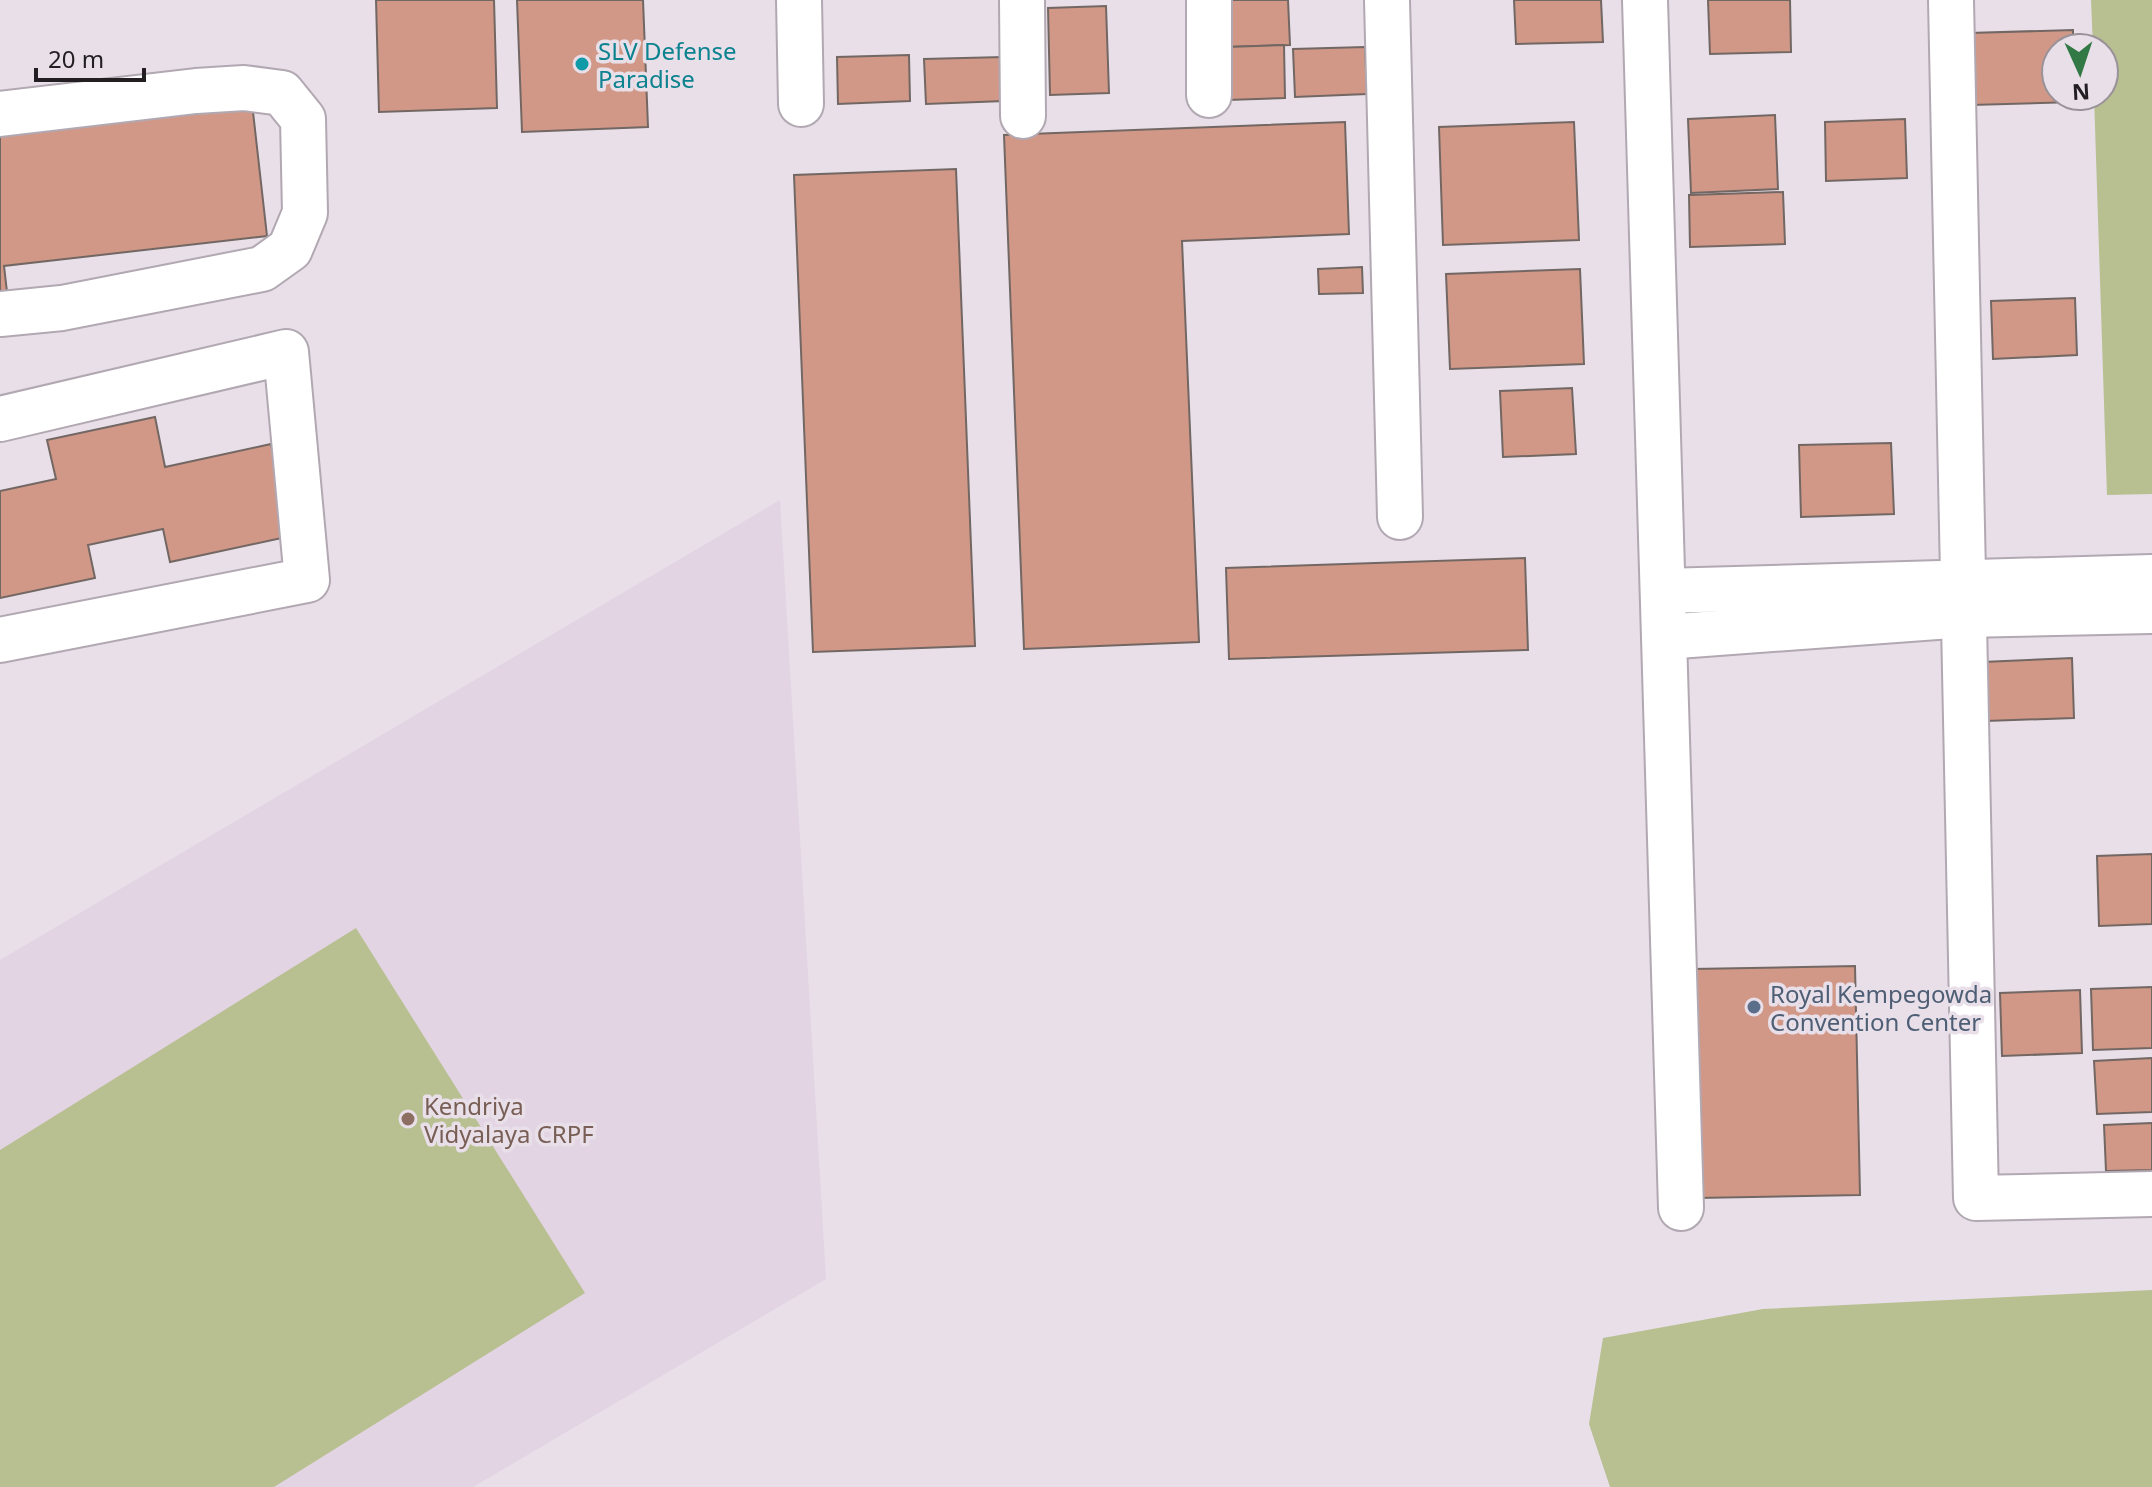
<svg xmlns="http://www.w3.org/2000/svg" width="2152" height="1487" viewBox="0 0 2152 1487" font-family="'Noto Sans',sans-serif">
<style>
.built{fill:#e3d4e4}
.green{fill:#b8c091}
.building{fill:#d19887;stroke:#736763;stroke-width:2}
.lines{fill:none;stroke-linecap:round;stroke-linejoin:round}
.minor-casing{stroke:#b1a8b2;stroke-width:48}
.minor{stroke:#fff;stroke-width:44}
.culture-dot{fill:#0f9aa8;stroke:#e8dfe9;stroke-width:3}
.service-dot{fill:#5c6f8a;stroke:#e8dfe9;stroke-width:3}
.education-dot{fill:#8d6e63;stroke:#e8dfe9;stroke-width:3}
.labels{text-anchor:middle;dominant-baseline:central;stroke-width:7;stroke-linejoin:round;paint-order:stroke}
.culture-label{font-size:24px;fill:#0d838f;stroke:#e8dfe9;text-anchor:start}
.service-label{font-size:24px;fill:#4e5e75;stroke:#e8dfe9;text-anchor:start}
.education-label{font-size:24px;fill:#785e54;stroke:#e8dfe9;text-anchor:start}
</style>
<rect width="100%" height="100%" fill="#e8dfe9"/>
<!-- built -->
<path class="built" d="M780,500L826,1279L473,1487H0V960Z"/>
<!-- green -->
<g class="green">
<path d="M2091,0H2152V494L2107,495L2094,96H2104V48H2093Z"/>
<path d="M356,928L585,1293L274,1487H0V1150Z"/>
<path d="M2152,1290V1487H1610L1589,1424L1603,1338L1763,1309Z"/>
</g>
<!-- building -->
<g class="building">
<path d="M376,0H494L497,108L379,112Z"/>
<path d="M517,0H643L648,127L522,132Z"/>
<path d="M1224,0H1288L1290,45L1226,47Z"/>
<path d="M1514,0H1601L1603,42L1516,44Z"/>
<path d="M1708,0H1790L1791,52L1710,54Z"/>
<path d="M1106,6L1109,93L1050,95L1048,8Z"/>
<path d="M2073,30V48H2056V96H2075V102L1971,105L1969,33Z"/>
<path d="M1284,45L1285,98L1228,100L1226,47Z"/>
<path d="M1365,47L1367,94L1295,97L1293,49Z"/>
<path d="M909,55L910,101L838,104L837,57Z"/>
<path d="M1003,57L1004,101L926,104L924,59Z"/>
<path d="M252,103L267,236L4,266L7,292L0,293V131Z"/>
<path d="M1775,115L1778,189L1691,193L1688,119Z"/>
<path d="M1905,119L1907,178L1826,181L1825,122Z"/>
<path d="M1345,122L1349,234L1182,241L1199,642L1024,649L1004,135Z"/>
<path d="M1574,122L1579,240L1443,245L1439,127Z"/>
<path d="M956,169L975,646L813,652L794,175Z"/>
<path d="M1783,192L1785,244L1690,247L1689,195Z"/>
<path d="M1362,267L1363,293L1319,294L1318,269Z"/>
<path d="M1580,269L1584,364L1450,369L1446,274Z"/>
<path d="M2075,298L2077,355L1993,359L1991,301Z"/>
<path d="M1572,388L1576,454L1503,457L1500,391Z"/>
<path d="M155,417L165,467L271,444L291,536L170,562L163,529L88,545L95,578L0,598V491L56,479L47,440Z"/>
<path d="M1891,443L1894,514L1801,517L1799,445Z"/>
<path d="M1525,558L1528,650L1229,659L1226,568Z"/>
<path d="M2072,658L2074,718L1986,721L1983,662Z"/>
<path d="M2152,854V924L2099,926L2097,856Z"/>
<path d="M1855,966L1860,1195L1697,1198L1692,969Z"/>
<path d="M2152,987V1048L2093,1050L2091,989Z"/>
<path d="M2080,990L2082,1053L2002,1056L2000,993Z"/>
<path d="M2152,1058V1112L2097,1114L2094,1061Z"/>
<path d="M2152,1123V1170L2106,1171L2104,1125Z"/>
</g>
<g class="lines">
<defs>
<g id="minor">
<path d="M799,0L801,104"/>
<path d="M1022,0L1023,116"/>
<path d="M1387,0L1400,517"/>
<path d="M1645,0L1681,1208"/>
<path d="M1951,0L1976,1198L2152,1194"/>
<path d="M1209,95V0"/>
<path d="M0,114L196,91L244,88L282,93L303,119L305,213L290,249L262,269L62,308L0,314"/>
<path d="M0,419L286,352L307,580L0,640"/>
<path d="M1663,591L2152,577"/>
<path d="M1664,637L1964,615L2152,611"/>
</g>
</defs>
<!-- minor casing -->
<use href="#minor" class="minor-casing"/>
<!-- minor -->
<use href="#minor" class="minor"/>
</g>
<!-- markers -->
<circle class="culture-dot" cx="582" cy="64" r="8"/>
<circle class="service-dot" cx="1754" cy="1007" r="8"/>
<circle class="education-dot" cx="408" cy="1119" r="8"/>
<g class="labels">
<!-- culture labels -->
<g class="culture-label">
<text x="598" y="50">SLV Defense<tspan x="598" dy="28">Paradise</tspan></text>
</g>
<!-- service labels -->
<g class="service-label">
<text x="1770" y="993">Royal Kempegowda<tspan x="1770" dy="28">Convention Center</tspan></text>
</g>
<!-- education labels -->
<g class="education-label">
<text x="424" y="1105">Kendriya<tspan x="424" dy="28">Vidyalaya CRPF</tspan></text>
</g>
</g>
<!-- north arrow -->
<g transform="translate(2080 72) rotate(177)"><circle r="38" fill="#e8dfe9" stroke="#999299" stroke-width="2"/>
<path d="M0-6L14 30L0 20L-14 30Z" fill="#327945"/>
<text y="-12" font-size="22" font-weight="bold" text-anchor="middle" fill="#221e22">N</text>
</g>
<!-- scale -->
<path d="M36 68v12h108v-12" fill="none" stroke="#221e22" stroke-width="4"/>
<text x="48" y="68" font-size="24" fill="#221e22" stroke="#e8dfe9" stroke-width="6" paint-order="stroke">20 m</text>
</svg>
